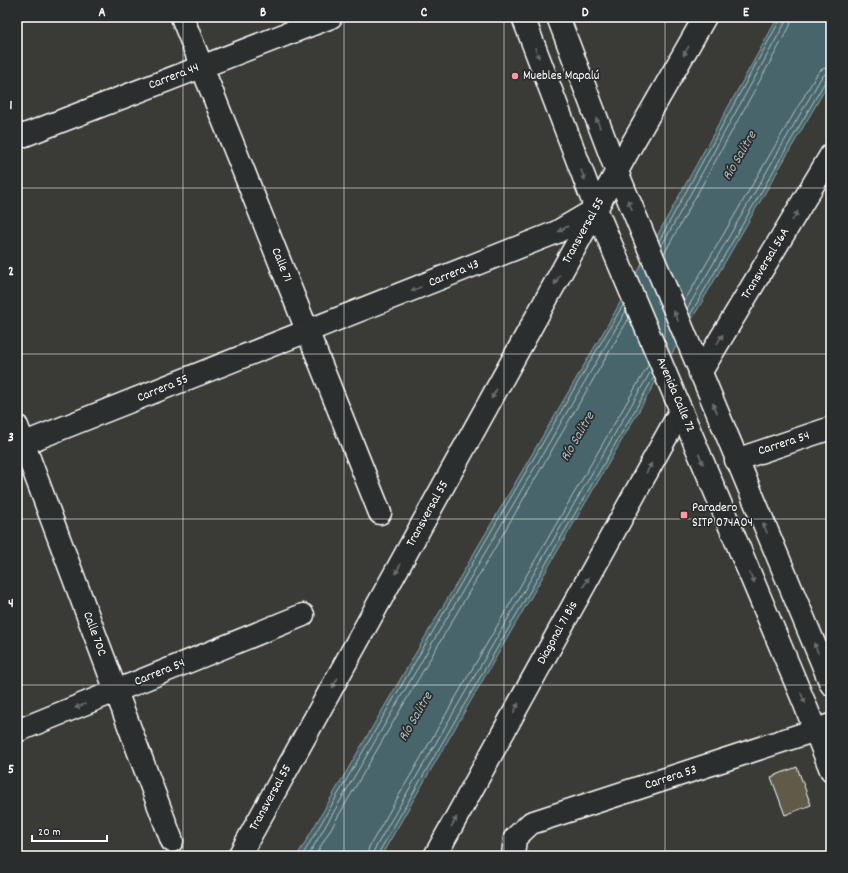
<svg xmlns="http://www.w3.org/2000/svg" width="848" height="873" viewBox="0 0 848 873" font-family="Dekko,sans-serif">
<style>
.water{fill:#47656b;stroke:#91a3a6}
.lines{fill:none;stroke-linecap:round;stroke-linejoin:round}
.shore{stroke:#b5c1c4;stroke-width:1}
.building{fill:#615a4a;stroke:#fff}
.minor-casing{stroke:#fff;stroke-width:25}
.major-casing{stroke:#fff;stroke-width:25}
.minor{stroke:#2a2d2e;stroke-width:22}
.major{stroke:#2a2d2e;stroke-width:22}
.oneway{fill:#6a6c6d}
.grid{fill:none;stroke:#fff;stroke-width:1;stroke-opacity:0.55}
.poi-dot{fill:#ff9aa2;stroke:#2a2d2e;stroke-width:1.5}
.labels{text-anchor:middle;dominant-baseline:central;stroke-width:3.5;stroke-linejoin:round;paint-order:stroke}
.poi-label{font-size:13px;fill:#fff;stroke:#2a2d2e;text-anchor:start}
.street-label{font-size:13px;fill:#fff;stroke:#2a2d2e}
.water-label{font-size:14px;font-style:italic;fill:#acbabc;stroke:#2a2d2e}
.neatline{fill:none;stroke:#fff;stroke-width:1.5}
.grid-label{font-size:13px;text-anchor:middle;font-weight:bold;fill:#fff}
</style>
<rect width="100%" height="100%" fill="#3a3a36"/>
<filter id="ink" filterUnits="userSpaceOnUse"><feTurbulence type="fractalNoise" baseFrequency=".025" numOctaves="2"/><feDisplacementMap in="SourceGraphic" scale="8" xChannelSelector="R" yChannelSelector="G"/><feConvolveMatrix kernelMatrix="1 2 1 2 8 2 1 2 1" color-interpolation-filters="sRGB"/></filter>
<g filter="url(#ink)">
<!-- water -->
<path class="water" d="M778,17H831V79L381,856H297L611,319Z"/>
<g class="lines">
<!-- shore -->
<g class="shore">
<path d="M659,241L780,20L781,17"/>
<path d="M661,247L785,23L786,17"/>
<path d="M664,254L790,26L792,17"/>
<path d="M684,302L817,74L822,69L831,67"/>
<path d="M687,309L821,78L825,74L831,73"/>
<path d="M690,315L826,80L831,78"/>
<path d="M302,856L623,305"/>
<path d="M308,856L626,311"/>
<path d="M315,856L629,318"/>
<path d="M367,856L369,847L649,364"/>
<path d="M373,856L374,850L651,371"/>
<path d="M378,856L379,852L654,377"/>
</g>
</g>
<!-- building -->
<path class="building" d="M797,767L811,805L785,815L771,777Z"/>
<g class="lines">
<defs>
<g id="minor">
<path d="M182,17L380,513"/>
<path d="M17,138L331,17"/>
<path d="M17,426L172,841"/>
<path d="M17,446L557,232L596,209"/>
<path d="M736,460L831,428"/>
<path d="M17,731L303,615"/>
<path d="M435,856L681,410"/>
<path d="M513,856L515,838L531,823L831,725"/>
</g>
<g id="major">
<path d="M523,17L596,209L804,702L831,770"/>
<path d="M558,17L617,172L831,684"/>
<path d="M700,373L831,155"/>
<path d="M239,856L627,153L705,17"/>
</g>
</defs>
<!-- minor casing -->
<use href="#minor" class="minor-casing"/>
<!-- major casing -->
<use href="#major" class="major-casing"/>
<!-- minor -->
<use href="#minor" class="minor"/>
<!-- major -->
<use href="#major" class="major"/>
</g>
<!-- one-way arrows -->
<defs><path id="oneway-solid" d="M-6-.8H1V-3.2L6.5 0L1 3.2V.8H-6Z"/></defs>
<g class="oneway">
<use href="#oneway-solid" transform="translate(686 51) rotate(120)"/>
<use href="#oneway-solid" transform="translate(537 53) rotate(69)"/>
<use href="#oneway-solid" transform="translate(598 123) rotate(-111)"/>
<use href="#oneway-solid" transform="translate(583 175) rotate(69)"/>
<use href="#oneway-solid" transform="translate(630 205) rotate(-113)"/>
<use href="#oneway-solid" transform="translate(795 216) rotate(-59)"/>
<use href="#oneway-solid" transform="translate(563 229) rotate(150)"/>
<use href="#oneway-solid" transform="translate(557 280) rotate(119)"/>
<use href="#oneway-solid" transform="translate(416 289) rotate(158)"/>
<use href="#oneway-solid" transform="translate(676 316) rotate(-113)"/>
<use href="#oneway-solid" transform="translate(720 339) rotate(-59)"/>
<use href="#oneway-solid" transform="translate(494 394) rotate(119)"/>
<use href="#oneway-solid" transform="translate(715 408) rotate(-113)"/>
<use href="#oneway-solid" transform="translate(701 459) rotate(67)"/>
<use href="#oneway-solid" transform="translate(649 468) rotate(-61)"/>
<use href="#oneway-solid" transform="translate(765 528) rotate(-113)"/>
<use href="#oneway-solid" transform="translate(398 569) rotate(119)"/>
<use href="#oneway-solid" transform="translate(752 578) rotate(67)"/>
<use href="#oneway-solid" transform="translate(586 582) rotate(-61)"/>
<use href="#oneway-solid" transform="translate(816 648) rotate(-113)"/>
<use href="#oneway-solid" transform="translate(335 683) rotate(119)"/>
<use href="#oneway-solid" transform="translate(803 698) rotate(67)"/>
<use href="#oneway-solid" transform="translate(80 706) rotate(158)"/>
<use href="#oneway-solid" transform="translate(516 708) rotate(-61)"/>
<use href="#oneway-solid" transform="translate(454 822) rotate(-61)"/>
</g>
</g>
<!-- grid -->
<path class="grid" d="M183,17V856M344,17V856M504,17V856M665,17V856M17,188H831M17,354H831M17,519H831M17,685H831"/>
<!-- markers -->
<g class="poi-dot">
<circle cx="515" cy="76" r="4"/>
<rect x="680" y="511" width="8" height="8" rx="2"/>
</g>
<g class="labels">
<!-- poi labels -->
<g class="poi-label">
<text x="523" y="76">Muebles Mapalú</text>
<text x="692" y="508">Paradero<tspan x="692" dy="15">SITP 074A04</tspan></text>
</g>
<!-- street labels -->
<g class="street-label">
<text transform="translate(174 77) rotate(-21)">Carrera 44</text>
<text transform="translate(584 231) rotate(-61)">Transversal 55</text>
<text transform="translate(766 264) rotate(-59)">Transversal 56A</text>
<text transform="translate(281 265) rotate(68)">Calle 71</text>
<text transform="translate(454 274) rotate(-22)">Carrera 43</text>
<text transform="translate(163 389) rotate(-22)">Carrera 55</text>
<text transform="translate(675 395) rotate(67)">Avenida Calle 72</text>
<text transform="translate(784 444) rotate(-18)">Carrera 54</text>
<text transform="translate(428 514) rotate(-61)">Transversal 55</text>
<text transform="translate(558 633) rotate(-61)">Diagonal 71 Bis</text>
<text transform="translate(94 634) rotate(70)">Calle 70C</text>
<text transform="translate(160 673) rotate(-22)">Carrera 54</text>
<text transform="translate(671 778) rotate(-18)">Carrera 53</text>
<text transform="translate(271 798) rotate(-61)">Transversal 55</text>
</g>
<!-- water labels -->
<g class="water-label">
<text transform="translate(740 156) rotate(-60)">Río Salitre</text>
<text transform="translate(578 437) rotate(-60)">Río Salitre</text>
<text transform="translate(416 717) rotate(-60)">Río Salitre</text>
</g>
</g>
<!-- margin -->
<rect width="848" height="873" fill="none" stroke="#2a2d2e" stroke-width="44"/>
<!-- scale -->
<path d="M32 835v6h75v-6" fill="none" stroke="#ffffff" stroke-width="2"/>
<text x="38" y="835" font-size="12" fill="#ffffff" stroke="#2a2d2e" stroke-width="3" paint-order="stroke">20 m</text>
<rect x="22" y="22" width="804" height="829" class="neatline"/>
<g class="grid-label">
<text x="102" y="16">A</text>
<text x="263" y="16">B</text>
<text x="424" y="16">C</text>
<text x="585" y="16">D</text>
<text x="746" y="16">E</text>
<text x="11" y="109">1</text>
<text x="11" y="275">2</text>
<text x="11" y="441">3</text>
<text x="11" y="607">4</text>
<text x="11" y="773">5</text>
</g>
</svg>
